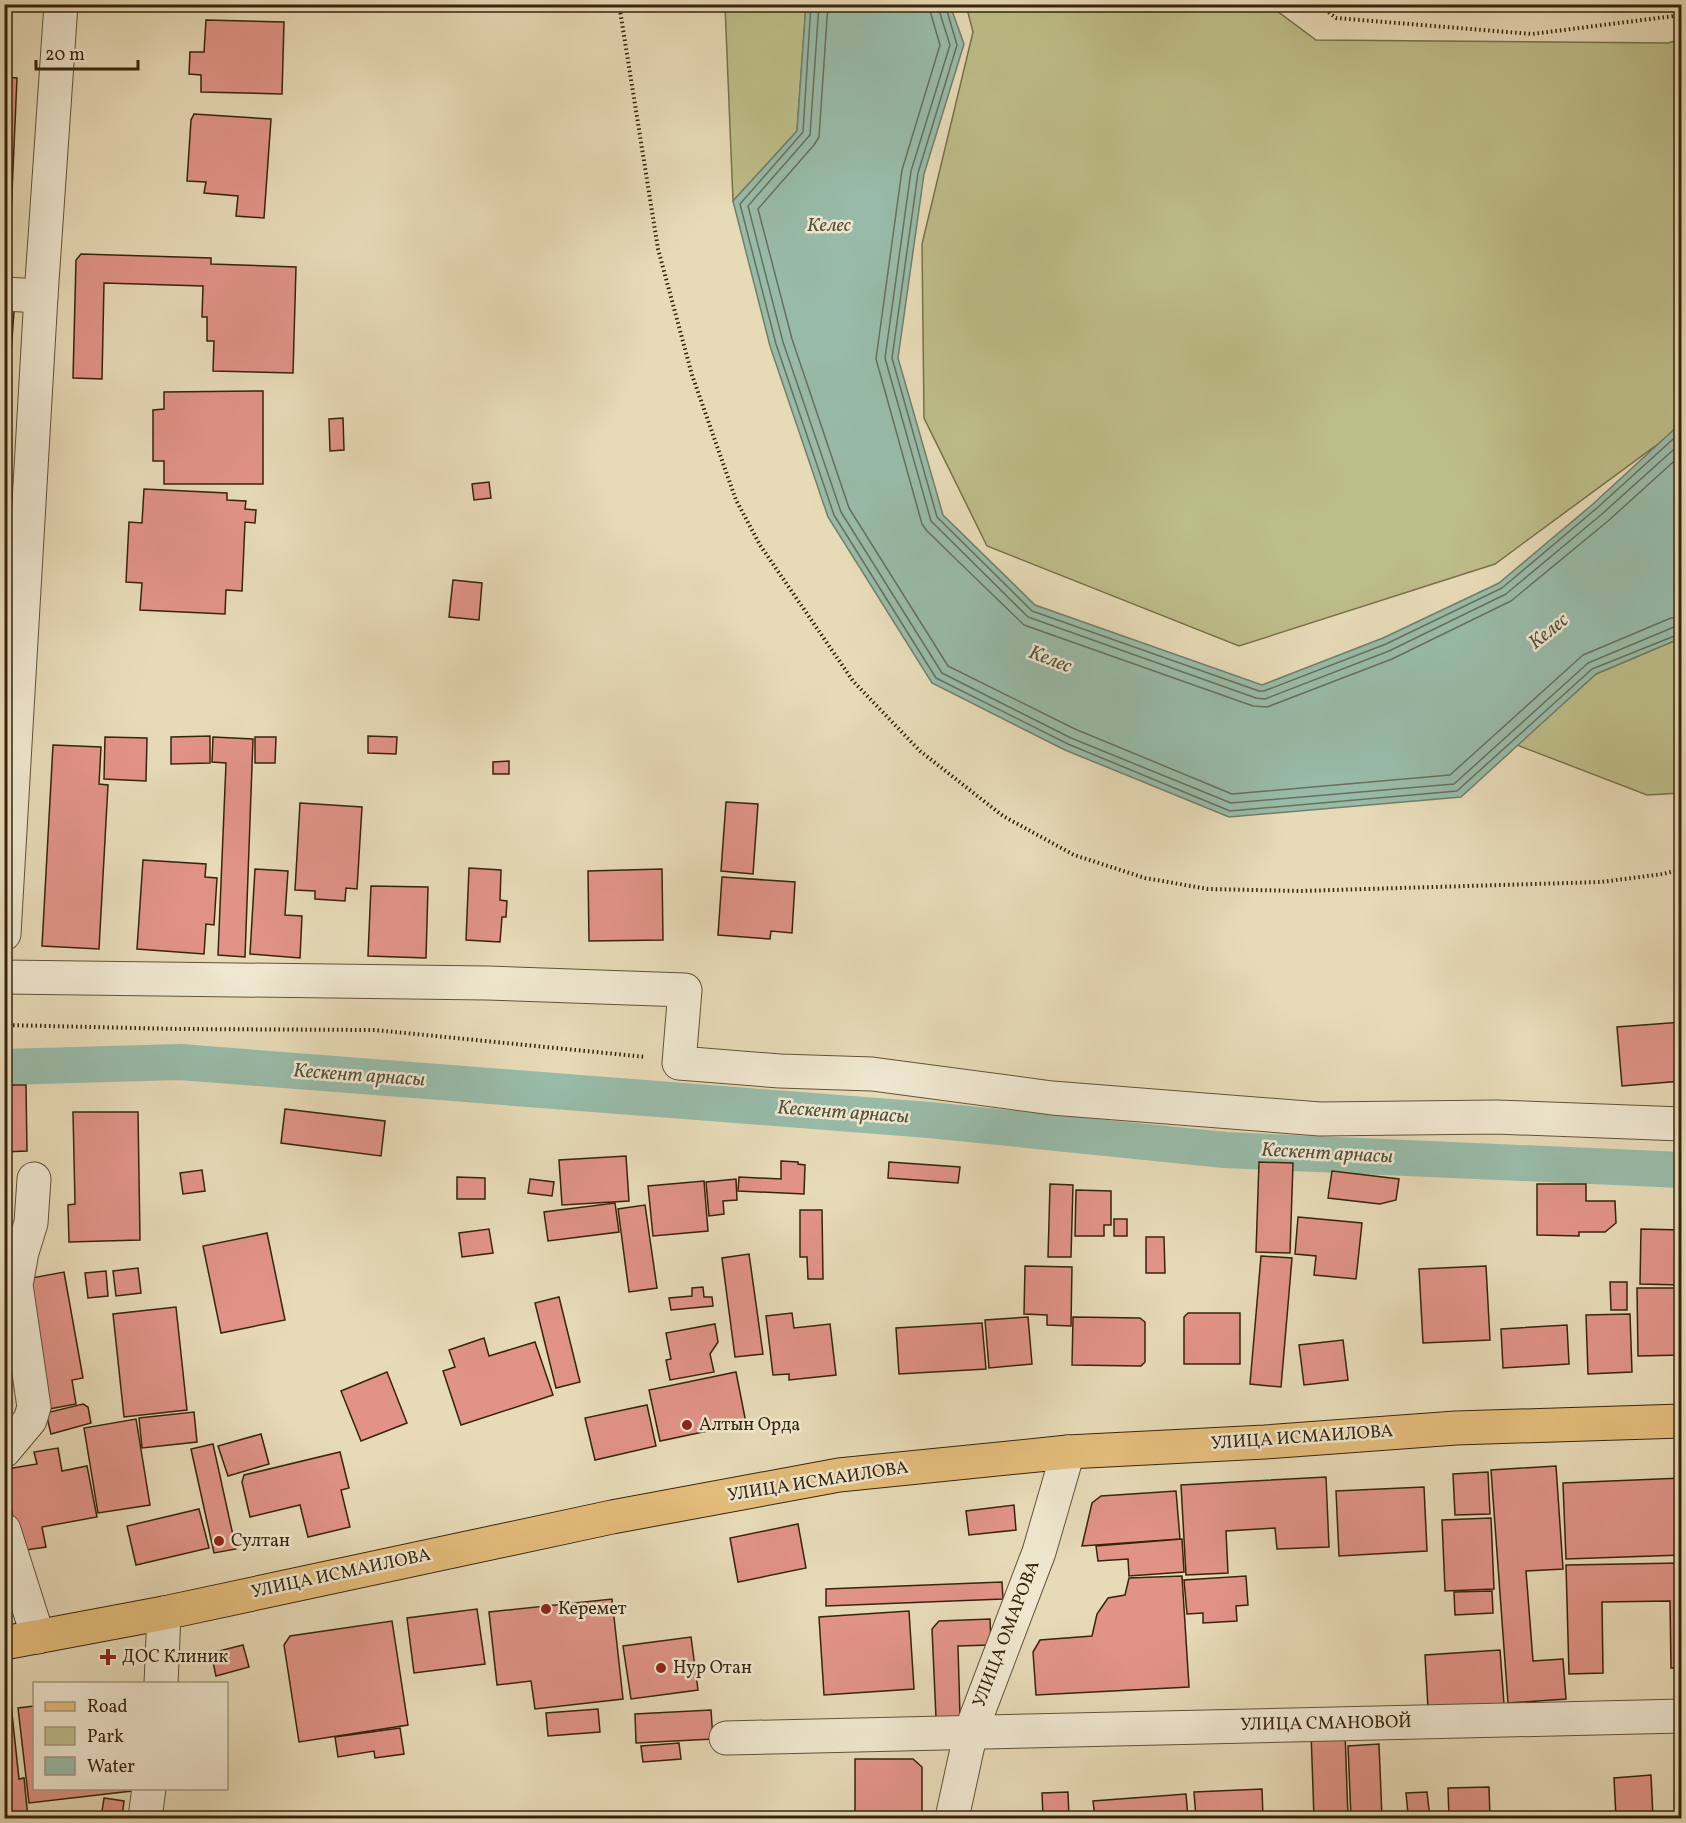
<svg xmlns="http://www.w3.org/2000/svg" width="1686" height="1823" viewBox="0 0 1686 1823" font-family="Vollkorn,serif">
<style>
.green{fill:#bdbd89;stroke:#7a704a;stroke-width:1.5}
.water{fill:#98bba9;stroke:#717f6a;stroke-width:1.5}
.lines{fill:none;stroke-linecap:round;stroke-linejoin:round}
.shore{stroke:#68705a;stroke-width:1.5}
.canal{stroke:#98bba9;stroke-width:36}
.building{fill:#e19387;stroke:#37240c;stroke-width:1.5}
.minor-casing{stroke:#635237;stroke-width:35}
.primary-casing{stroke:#37240c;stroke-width:35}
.path{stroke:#37240c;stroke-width:4;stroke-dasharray:1.5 3;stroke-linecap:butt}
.minor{stroke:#efe7d0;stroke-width:33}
.primary{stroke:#e4bd7c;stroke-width:33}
.poi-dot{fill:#8f2418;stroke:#efe7d0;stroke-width:2}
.labels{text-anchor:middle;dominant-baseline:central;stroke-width:5;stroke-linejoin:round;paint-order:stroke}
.poi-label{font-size:18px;fill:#37240c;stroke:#efe7d0;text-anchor:start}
.street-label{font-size:18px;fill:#37240c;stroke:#efe7d0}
.water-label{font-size:20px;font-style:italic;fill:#54513b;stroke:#efe7d0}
</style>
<rect width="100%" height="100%" fill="#e7dab7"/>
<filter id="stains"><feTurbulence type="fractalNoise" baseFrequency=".00333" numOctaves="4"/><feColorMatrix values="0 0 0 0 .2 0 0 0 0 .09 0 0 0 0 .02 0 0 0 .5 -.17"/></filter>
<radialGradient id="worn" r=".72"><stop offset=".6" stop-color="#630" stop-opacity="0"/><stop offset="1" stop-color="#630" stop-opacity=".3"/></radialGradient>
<!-- green -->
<g class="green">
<path d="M725,5H806L797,131L733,201Z"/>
<path d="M966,5H1269L1316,40L1668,43L1681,39V427L1495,564L1239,646L987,546L924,418L922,244L973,32Z"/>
<path d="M1681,638V793L1647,795L1517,745L1596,674Z"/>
</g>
<!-- water -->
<path class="water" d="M806,4L950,5L964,44L924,174L898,358L943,515L1035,605L1262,685L1383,638L1499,583L1593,504L1681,423V638L1596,674L1461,797L1229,817L1065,750L932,683L828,517L770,346L733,201L797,131Z"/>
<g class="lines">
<!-- shore -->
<g class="shore">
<path d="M811,4L803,132L740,204L776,344L834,515L936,678L1068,744L1230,811L1457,791L1592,669L1682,633"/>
<path d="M819,4L810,135L748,206L783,342L841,512L942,673L1071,738L1231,803L1454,784L1588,663L1674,627L1682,626"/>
<path d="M828,4L819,137L814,145L758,209L792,339L849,508L948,666L1075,729L1232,794L1450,775L1583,655L1671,618L1682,617"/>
<path d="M928,4L940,45L902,170L876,359L922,524L927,531L1024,625L1253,706L1267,707L1392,659L1511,601L1608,521L1682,454"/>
<path d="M937,4L950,45L911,171L885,358L931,521L1028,617L1256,698L1265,699L1389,651L1506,594L1602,514L1682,442"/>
<path d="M945,4L957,45L918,173L892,358L937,517L1032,611L1259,691H1264L1386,644L1502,588L1597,508L1682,431"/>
</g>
<!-- canal -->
<path class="canal" d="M4,1067L180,1062L929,1120L1225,1150L1682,1170"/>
</g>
<!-- building -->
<g class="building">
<path d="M206,20L284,22L282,94L201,92V75L189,74L190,52H204Z"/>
<path d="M4,77L17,78L10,238H4Z"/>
<path d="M194,114L271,119L264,218L236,216L238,196L204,193L206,182L187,181L191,120Z"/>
<path d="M81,254L211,258V264L296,267L293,373L213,371L214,341H207V317H202L203,286L104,283L102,379L73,378L76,260Z"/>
<path d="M4,311H14L6,424H4Z"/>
<path d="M263,391V484H164V461H153V410L164,409V392Z"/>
<path d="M343,418L344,450L330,451L329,419Z"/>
<path d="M489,482L491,498L474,500L472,484Z"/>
<path d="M144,489L227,493V500L246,501L245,509L256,510L255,523L245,522L242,591L226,590L225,614L140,610L142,583L126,582L129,522L142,523Z"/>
<path d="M453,580L482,583L479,620L449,617Z"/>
<path d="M210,736V763L171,764V737Z"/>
<path d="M368,736L397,737L396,754L368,753Z"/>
<path d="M105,737L147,738L146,781L104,779Z"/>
<path d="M213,737L253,739L245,957L218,955L226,763L212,762Z"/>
<path d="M255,737H276L275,763H255Z"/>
<path d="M53,745L101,747L99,784L108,785L99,949L42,946Z"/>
<path d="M509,761V774H493V762Z"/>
<path d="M726,802L758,804L753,874L721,871Z"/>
<path d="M300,803L362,807L357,889L346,888L345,901L315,899V891L295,890Z"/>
<path d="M143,860L206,864L205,877L217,878L214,925L206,924L204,954L137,949Z"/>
<path d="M469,868L501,870L500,900L507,901L506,917H502L500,942L466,940Z"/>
<path d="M255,869L288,871L285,915L302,916L300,958L250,954Z"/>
<path d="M662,869L663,940L589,941L588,871Z"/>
<path d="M722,877L795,882L792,933L771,931L770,939L718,935Z"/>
<path d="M371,886L428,887L426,958L368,956Z"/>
<path d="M1682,1022V1081L1622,1086L1617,1027Z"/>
<path d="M4,1085H26L27,1151L4,1152Z"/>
<path d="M285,1109L385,1121L381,1156L281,1143Z"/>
<path d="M73,1112H138L140,1240L69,1242L68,1205L75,1204Z"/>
<path d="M626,1156L629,1201L562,1205L559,1160Z"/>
<path d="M781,1161L798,1162V1164L805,1165L804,1194L738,1191L739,1177L781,1179Z"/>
<path d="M889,1162L960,1167L958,1183L888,1178Z"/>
<path d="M1259,1162L1293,1163L1290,1253L1256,1252Z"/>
<path d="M202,1170L205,1191L183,1194L180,1173Z"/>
<path d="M1332,1171L1399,1179L1396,1200L1380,1204L1328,1198Z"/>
<path d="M457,1177L485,1178V1199H457Z"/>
<path d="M530,1179L554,1182L552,1196L528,1193Z"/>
<path d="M736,1179L737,1200L723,1201L724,1214L709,1216L706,1182Z"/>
<path d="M704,1181L708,1231L653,1236L648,1186Z"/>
<path d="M1050,1184L1073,1185L1071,1257H1048Z"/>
<path d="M1537,1184H1586V1201H1615L1616,1223L1605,1232H1579V1236L1537,1235Z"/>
<path d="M1076,1190L1111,1191V1225H1104V1236H1075Z"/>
<path d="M615,1203L619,1232L548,1241L544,1212Z"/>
<path d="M645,1205L657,1288L629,1292L618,1209Z"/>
<path d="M800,1210H822L823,1279H808L807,1257H800Z"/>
<path d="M1298,1217L1362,1223L1356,1279L1314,1275L1316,1256L1295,1254Z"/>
<rect x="1114" y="1219" width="13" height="17"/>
<path d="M489,1229L493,1253L462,1257L459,1233Z"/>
<path d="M1641,1229L1682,1230V1285L1640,1284Z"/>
<path d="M267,1233L285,1320L221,1333L203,1246Z"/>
<path d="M1146,1237H1164L1165,1273H1146Z"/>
<path d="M749,1254L763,1354L735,1357L722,1258Z"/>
<path d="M1261,1256L1292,1258L1281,1387L1250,1384Z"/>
<path d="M1025,1266L1072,1267L1071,1326L1047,1325V1315L1024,1314Z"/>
<path d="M1486,1266L1490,1340L1423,1343L1419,1269Z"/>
<path d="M138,1268L141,1293L116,1296L113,1271Z"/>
<path d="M106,1271L108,1296L88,1298L85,1273Z"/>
<path d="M64,1272L83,1378L72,1380L76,1404L49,1409L26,1279Z"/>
<path d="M1610,1282H1627V1310H1611Z"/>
<path d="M703,1287L704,1297H712L713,1306L671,1310L669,1298L692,1296V1288Z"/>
<path d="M1637,1288H1682V1355L1638,1356Z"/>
<path d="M559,1297L580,1382L556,1388L535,1303Z"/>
<path d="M176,1307L187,1410L124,1417L113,1314Z"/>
<path d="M792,1313L794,1328L830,1324L836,1375L789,1380V1374L773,1375L766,1316Z"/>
<path d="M1188,1313H1240V1364H1184V1317Z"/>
<path d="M1630,1314L1632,1372L1588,1374L1586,1315Z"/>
<path d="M1028,1317L1032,1364L989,1368L985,1320Z"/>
<path d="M1073,1317L1140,1318L1145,1322V1362L1141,1366L1072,1365Z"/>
<path d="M982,1323L986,1369L899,1374L896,1328Z"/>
<path d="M715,1324L718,1342L710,1354L714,1372L670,1380L666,1360L671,1359L666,1333Z"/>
<path d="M1567,1325L1569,1364L1503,1368L1501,1329Z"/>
<path d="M14,1336L19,1358L4,1360V1338Z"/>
<path d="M484,1338L489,1356L535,1342L553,1395L461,1425L443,1371L455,1367L449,1350Z"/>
<path d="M1343,1340L1348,1380L1304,1385L1299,1345Z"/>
<path d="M387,1372L407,1423L361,1441L341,1391Z"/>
<path d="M736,1372L746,1423L660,1441L649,1390Z"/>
<path d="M83,1404L88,1407L91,1423L51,1434L46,1413Z"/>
<path d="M647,1405L656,1446L595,1460L585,1418Z"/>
<path d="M194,1412L197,1442L142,1448L139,1418Z"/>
<path d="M136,1419L150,1505L98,1513L84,1428Z"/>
<path d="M261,1434L269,1464L228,1476L218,1446Z"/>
<path d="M213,1444L236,1549L214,1553L191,1449Z"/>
<path d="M58,1448L62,1471L87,1466L97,1517L42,1527L46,1547L19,1551L5,1473L7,1469L37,1464L34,1452Z"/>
<path d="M340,1452L349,1488L341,1490L350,1527L308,1537L300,1505L250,1517L242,1482L244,1475Z"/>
<path d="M1556,1466L1563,1569L1526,1571L1533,1661L1563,1659L1566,1699L1508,1703L1491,1470Z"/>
<path d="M1488,1472L1490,1514L1455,1515L1453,1474Z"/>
<path d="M1326,1477L1329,1547L1277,1549L1275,1528L1226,1531L1228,1573L1186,1575L1181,1485Z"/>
<path d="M1682,1478V1555L1566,1559L1563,1483Z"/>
<path d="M1424,1487L1427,1551L1339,1556L1336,1491Z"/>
<path d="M1176,1491L1180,1539L1082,1546L1092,1503L1101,1496Z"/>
<path d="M1014,1505L1016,1530L969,1535L966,1511Z"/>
<path d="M199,1509L209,1548L136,1565L127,1526Z"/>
<path d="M1491,1518L1494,1589L1445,1591L1442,1520Z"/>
<path d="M798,1524L806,1568L738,1582L730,1538Z"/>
<path d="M1182,1539L1184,1572L1129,1576L1128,1559L1098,1561L1096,1546Z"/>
<path d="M1682,1563V1668H1671L1670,1601L1602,1602L1603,1673L1569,1674L1566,1565Z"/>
<path d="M1182,1576L1189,1687L1036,1695L1033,1652L1040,1640L1092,1636L1097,1614L1108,1598L1125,1595L1129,1578Z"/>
<path d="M1246,1576L1248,1605L1236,1606L1237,1621L1203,1623V1613L1187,1614L1184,1580Z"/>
<path d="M1002,1582L1003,1599L826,1606V1589Z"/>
<path d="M1492,1591L1493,1613L1455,1615L1454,1592Z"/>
<path d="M612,1599L623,1699L535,1709L531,1681L497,1685L489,1612Z"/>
<path d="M477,1609L485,1664L414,1673L407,1618Z"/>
<path d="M909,1611L914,1689L824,1695L819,1617Z"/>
<path d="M990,1619L991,1645L958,1646L960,1717L936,1718L932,1629L939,1621Z"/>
<path d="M392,1621L408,1725L299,1742L284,1645L290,1636Z"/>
<path d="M691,1637L698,1690L631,1699L623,1646Z"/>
<path d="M243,1645L249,1667L216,1676L211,1653Z"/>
<path d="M1500,1650L1504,1704L1428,1708L1425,1655Z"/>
<path d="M11,1704L19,1779L24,1778L28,1818H4V1705Z"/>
<path d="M34,1706V1788H132V1791L29,1803L18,1708Z"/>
<path d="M598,1709L600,1732L548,1736L546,1713Z"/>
<path d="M711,1710L713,1739L636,1743L635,1714Z"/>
<path d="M400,1728L404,1754L375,1758L374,1751L338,1757L335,1737Z"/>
<path d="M1345,1731L1348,1818H1314L1311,1732Z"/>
<path d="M679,1743L681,1759L643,1762L641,1746Z"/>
<path d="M1379,1744L1382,1818H1351L1348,1746Z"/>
<path d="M855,1759H913L922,1767V1818H855Z"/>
<path d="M1651,1775L1653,1818H1616L1614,1778Z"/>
<path d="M1489,1787L1490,1818H1449L1448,1788Z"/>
<path d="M1262,1789L1263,1818H1196L1194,1792Z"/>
<path d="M1068,1792L1069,1818H1043L1042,1793Z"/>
<path d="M1427,1792L1430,1818H1388L1387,1816L1408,1814L1406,1793Z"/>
<path d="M1186,1794L1188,1818H1095L1093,1801Z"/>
<path d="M104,1798L124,1801L122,1818H101Z"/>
<path d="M777,1812V1818H707V1817Z"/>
</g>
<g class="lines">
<defs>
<g id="minor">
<path d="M4,294L41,296"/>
<path d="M4,934L41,296L61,4"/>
<path d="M4,977L487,983L685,990L679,1063L780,1071L872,1074L1052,1098L1320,1119L1496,1117L1682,1124"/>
<path d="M4,1451L30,1420L34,1407L16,1285L22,1252L31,1223L34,1179"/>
<path d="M4,1530L38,1637"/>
<path d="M161,1684L164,1613"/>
<path d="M726,1738L1682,1716"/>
<path d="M145,1818L149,1788"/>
<path d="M952,1818L971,1731L1039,1552L1068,1452"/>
</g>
<path id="primary" d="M4,1643L164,1613L612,1517L839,1475L1068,1452L1265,1442L1456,1428L1682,1421"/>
</defs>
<!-- minor casing -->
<use href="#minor" class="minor-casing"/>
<!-- primary casing -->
<use href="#primary" class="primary-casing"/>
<!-- path -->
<g class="path">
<path d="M619,4L658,249L692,375L736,500L760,545L853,681L920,751L1003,816L1074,855L1145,878L1208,889L1300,891L1601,882L1663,874L1682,869"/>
<path d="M1318,4L1336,18L1532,34L1682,15"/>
<path d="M4,1025L178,1029L375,1030L646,1057"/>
</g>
<!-- minor -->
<use href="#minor" class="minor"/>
<!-- primary -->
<use href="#primary" class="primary"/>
</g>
<!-- markers -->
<g class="poi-dot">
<circle cx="687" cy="1425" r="6"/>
<circle cx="219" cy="1541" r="6"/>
<circle cx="546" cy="1609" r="6"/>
<path d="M105 1648h6v6h6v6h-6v6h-6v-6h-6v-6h6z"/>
<circle cx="661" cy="1668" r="6"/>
</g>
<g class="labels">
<!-- poi labels -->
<g class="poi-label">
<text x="699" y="1425">Алтын Орда</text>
<text x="231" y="1541">Султан</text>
<text x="558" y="1609">Керемет</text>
<text x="122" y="1657">ДОС Клиник</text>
<text x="673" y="1668">Нур Отан</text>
</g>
<!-- street labels -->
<g class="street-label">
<text transform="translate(1302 1438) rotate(-4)">УЛИЦА ИСМАИЛОВА</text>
<text transform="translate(818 1482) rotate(-9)">УЛИЦА ИСМАИЛОВА</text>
<text transform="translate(341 1574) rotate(-12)">УЛИЦА ИСМАИЛОВА</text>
<text transform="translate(1007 1634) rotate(-69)">УЛИЦА ОМАРОВА</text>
<text transform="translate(1326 1724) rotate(-1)">УЛИЦА СМАНОВОЙ</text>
</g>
<!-- water labels -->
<g class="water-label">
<text x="829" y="226">Келес</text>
<text transform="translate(1549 632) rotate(-39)">Келес</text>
<text transform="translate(1050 660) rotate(21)">Келес</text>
<text transform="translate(359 1076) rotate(4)">Кескент арнасы</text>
<text transform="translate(843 1113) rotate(4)">Кескент арнасы</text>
<text transform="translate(1327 1154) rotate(3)">Кескент арнасы</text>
</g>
</g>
<!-- margin -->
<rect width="1686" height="1823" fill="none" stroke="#e7dab7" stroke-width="24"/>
<rect x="6" y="6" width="1674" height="1811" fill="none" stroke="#37240c" stroke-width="3"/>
<rect x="12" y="12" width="1662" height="1799" fill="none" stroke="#37240c" stroke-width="1.5"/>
<!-- legend -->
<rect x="33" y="1682" width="195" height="108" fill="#efe7d0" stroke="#a59982" stroke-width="1.5"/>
<rect x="45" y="1702" width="30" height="9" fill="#e4bd7c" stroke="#a59982" stroke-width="1.5"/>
<text x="87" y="1712" font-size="18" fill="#37240c">Road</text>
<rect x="45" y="1727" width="30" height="18" fill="#bdbd89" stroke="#a59982" stroke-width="1.5"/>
<text x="87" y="1742" font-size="18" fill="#37240c">Park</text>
<rect x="45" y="1757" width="30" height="18" fill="#98bba9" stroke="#a59982" stroke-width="1.5"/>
<text x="87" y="1772" font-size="18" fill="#37240c">Water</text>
<!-- scale -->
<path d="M36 60v9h102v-9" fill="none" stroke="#37240c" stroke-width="3"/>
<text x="45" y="60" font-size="18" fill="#37240c" stroke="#efe7d0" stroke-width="4.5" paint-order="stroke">20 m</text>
<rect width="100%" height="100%" filter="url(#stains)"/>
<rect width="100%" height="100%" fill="url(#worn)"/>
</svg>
